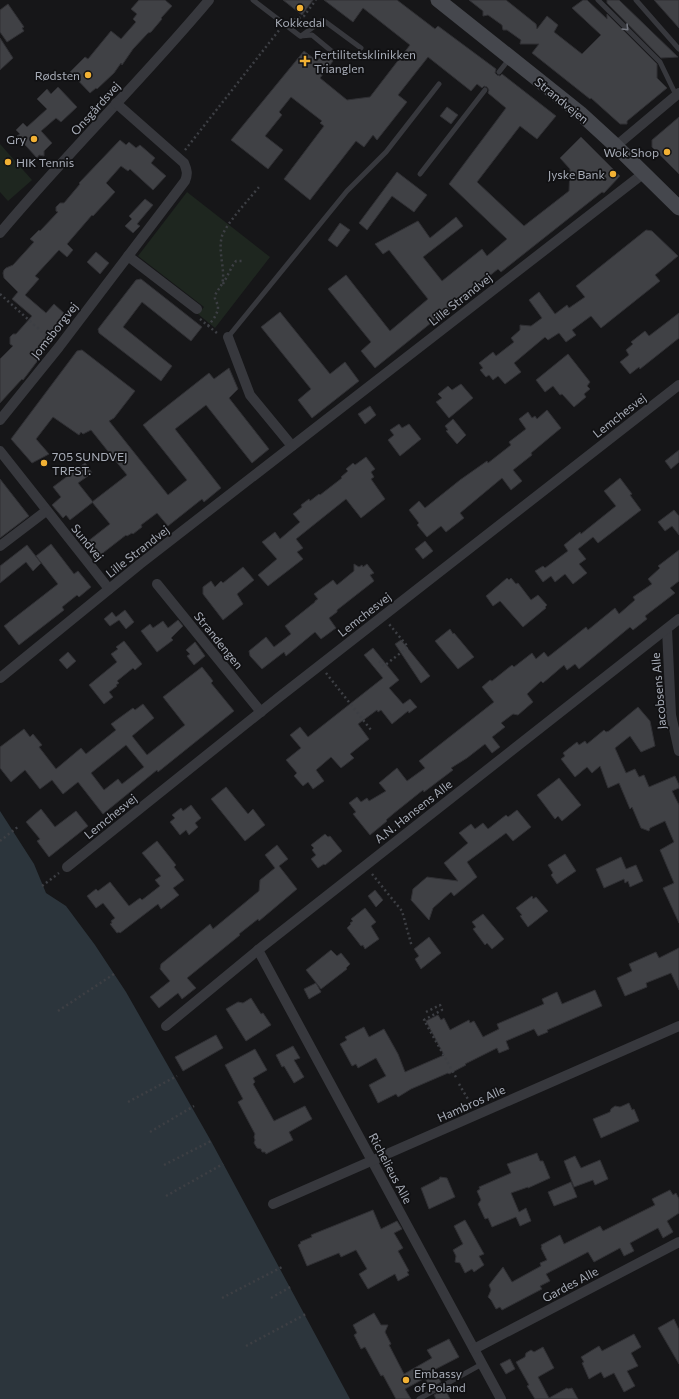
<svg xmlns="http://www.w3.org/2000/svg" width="679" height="1399" viewBox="0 0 679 1399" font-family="Commissioner,sans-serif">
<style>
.green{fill:#1e261f}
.water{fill:#2c353c}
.building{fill:#404145;stroke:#303034;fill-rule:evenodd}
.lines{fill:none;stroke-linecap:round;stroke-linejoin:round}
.path{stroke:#3d3f44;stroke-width:2.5;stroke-dasharray:2 3;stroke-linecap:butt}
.lane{stroke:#37383d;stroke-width:5}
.street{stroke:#37383d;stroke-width:10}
.secondary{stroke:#45474d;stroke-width:15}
.oneway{stroke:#757881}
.poi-dot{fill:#f2b134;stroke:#111113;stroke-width:1.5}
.labels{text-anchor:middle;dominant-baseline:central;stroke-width:3.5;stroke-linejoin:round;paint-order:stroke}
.poi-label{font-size:12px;fill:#a8adb8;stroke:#111113;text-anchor:start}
.street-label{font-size:12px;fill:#a8adb8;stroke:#111113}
</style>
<rect width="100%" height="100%" fill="#161618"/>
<!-- green -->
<g class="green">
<path d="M0,144L32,180L8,201L0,192Z"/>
<path d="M187,192L270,257L215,328L198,314L204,307L138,256Z"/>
</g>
<!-- water -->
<path class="water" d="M0,811L34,864L46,893L66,906L95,945L126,992L211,1141L350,1399H0Z"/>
<!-- building -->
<g class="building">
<path d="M139,0H165L172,6L161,18L162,19L151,32L148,33L133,49L122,65L121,63L114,73L97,89L96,88L90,93L70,72L85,57L88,59L111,31L121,39L136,22L133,19L137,14L131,9Z"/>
<path d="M283,0H313L302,15Z"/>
<path d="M324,0H397L435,29L438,26L496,69L495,73L497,75L500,76L502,74L556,116L537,139L520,126L477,182L524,226L569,191L570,169L560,158L581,137L620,176L604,193L602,192L501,272L498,269L375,368L361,351L371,342L328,289L346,275L390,331L428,299L389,250L383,254L375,244L418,221L430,238L456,217L463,226L423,257L442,281L482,249L487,256L507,239L449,184L506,108L488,93L489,90L487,87L484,86L482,88L477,84L471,91L428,57L398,95L407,102L377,140L373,135L364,147L356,141L310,200L284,179L324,126L320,123L322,121L291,97L279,112L282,115L265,136L283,150L268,169L231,140L304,51L317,61L323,54L333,61L320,78L347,100L370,97L410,45L363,8L353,22Z"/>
<path d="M469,0H506L536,24L537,29L547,16L558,25L554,32L582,54L601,35L572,8L583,0H587L607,19V14L657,64V78L667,88L627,121V124H620L591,98L590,99L532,53L539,44H520L521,40L507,30H503L502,25L488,15L483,16V11Z"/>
<path d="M607,0H619L678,57L661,58L607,3Z"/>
<path d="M654,0H679V28Z"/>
<path d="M8,4L24,27L22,28L24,31L7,42L0,32V10Z"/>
<path d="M0,38L13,58L0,70Z"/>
<path d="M58,87L77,107L61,122L56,118L41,131L52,143L44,151V156L39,155L37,158L17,136L20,134L16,130L23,123L27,127L47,109L37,99L47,89L51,94Z"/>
<path d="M447,107L458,115L451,124L440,116Z"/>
<path d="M679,117V174L652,147V140Z"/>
<path d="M120,140L126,145L129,142L136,148L140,145L155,158L151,163L166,176L153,190L130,169L128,171L121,166L106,183L115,192L93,216L92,215L67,244L73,250L67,257L59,250L35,276L39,279L25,295L46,313L54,304L66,315L45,338L51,343L23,380L22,379L0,403V359L13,346L10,344V337L13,334H16L32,316L12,299L18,292L4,278L3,273L4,270L6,268L13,265L34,242L30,239L39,230L40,231L58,212L56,211V207L60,203H64L80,184L79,183Z"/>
<path d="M397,172L427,195L414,212L392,196L367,230L359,223Z"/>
<path d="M145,199L153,205L137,224L140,226L133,233L125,226L132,219L129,216Z"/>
<path d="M340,223L350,230L337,247L328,240Z"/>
<path d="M646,230L652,231L678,256L655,275L660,281L601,328L591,316L572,330L576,335L566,342L559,333L548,340L545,337L514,363L521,372L505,384L498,376L493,380L489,375L486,377L480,370L483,368L479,363L493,352L496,356L514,342L511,338L520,330V325L531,326L542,318L529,300L539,292L555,314L567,305L569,308L585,297L576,286Z"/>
<path d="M96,252L109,263L100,274L87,262Z"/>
<path d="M141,279L202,327L191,341L142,302L123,327L172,366L161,381L99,333L98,329L136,280Z"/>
<path d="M280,312L330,374L345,362L359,381L312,418L298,400L311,389L261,327Z"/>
<path d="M679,313V338L640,369L639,367L630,374L620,362L629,355L626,350L633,344L631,342L645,331L649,336Z"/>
<path d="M82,350L135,391L114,418L109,421L168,495L187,480L143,425L209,373L214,379L229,368L238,389L229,398L269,449L252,463L206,405L175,429L221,488L204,502L202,499L168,526L157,513L141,525L142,527L133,534L132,533L127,536L126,535L99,556L87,542L110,524L92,502L127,475L91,430L83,434L81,432L79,435L53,417L36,439L49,454L32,463L11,439L77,351Z"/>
<path d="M568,354L590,382L587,386L590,389L584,394L586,397L574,407L562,394L560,395L553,386L545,392L536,380Z"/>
<path d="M461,384L473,398L449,418L436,402L442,398L438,394L448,386L452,390Z"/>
<path d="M370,406L376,415L365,424L358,414Z"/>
<path d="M547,410L561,428L531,453L532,455L513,470L522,481L511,490L502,478L460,513L464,518L446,532L441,526L427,537L417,525L419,523L409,510L419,501L425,508L460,480L487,461L488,463L511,445L509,442L526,429L519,419L528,412L532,418L535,416L537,419Z"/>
<path d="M453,419L466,435L457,444L446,431L448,430L445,426Z"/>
<path d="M399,424L402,428L409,424L421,439L400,456L388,440L394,435L390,430Z"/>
<path d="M679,450V462L671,469L665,461Z"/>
<path d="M366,457L375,469L371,472L374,477L371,479L385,499L361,518L346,499L296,539L303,548L297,552L303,559L268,586L258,575L277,559L262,542L275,532L280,539L300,522L293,514L302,507L301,505L309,499L310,501L319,494L320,495L342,478L341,477L348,471L346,469L353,463L355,465Z"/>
<path d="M85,463L92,473L78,483L93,502L70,520L66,515L63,518L52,505L61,497L53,487Z"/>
<path d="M620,478L632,494L630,495L641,510L598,543L593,537L578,549L586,559L579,564L587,573L573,584L565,574L555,582L551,576L543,582L535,571L543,566L545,568L568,551L564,545L580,532L581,534L616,506L604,491Z"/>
<path d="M0,479L29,516L0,538Z"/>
<path d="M674,510L679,516V535L672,526L665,531L658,522Z"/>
<path d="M425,541L433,551L423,559L415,549Z"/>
<path d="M51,544L74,574L78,571L91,587L79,597L77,595L62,607L64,610L19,645L4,626L58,584L36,556Z"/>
<path d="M27,545L41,563L33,571L26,562L0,583V566Z"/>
<path d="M679,550V581L670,588L675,593L645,616L647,619L633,630L630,627L579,669L575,664L567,670L564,665L543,683L541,681L527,694L533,702L518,715L513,714L501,723L505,727L492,737L500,747L492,753L485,744L467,758L451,768L453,770L424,792L423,790L393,814L386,820L387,821L370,835L353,814L356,812L349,803L357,797L361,802L367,798L369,801L386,791L379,783L397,768L407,781L425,768L419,761L494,702L482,687L490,680L492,681L512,665L514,667L532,653L536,659L544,652L548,657L586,627L588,630L615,608L619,614L635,600L633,597L652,584L648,579L660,568L658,566Z"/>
<path d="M354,564L359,567L362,565L363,567L367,564L374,573L370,575L374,581L337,610V612L329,618L336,628L321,639L315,632L286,656L284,652L262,669L250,656L249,651L266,637L274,647L291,634L285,626L315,602V601L318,599L314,594L333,580L337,585L354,571Z"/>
<path d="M243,567L254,580L237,594L243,604L223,620L203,594V587L211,581L215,587L221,581L223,583Z"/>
<path d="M507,578L509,580L511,578L516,584L518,583L531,600L538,595L547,605L545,607L546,608L523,627L500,601L493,606L486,596Z"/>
<path d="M125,610L134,622L126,629L119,620L110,626L104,619L112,612L116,617Z"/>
<path d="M178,620L183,626L171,638L173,640L157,652L141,631L150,624L153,628L163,621L168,628Z"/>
<path d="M450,629L453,634L454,633L474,657L458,669L435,641Z"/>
<path d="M401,640L430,676L421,683L395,644Z"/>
<path d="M124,641L142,664L135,670L133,668L117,681L119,683L116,685L117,686L109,692L113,697L104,704L89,685L117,662L111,654L118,649L116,647Z"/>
<path d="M195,642L205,656L194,665L187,656L190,654L186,650Z"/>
<path d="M373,648L399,680L389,688L403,704L410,699L417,707L409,713L408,711L392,724L381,710L378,712L377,710L358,724L369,739L350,754L354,758L341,768L331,757L316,770L324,781L313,789L308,782L303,786L294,776L297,773L286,760L301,748L290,735L300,727L308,737L383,678L364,655Z"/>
<path d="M68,652L76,661L67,669L59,660Z"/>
<path d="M202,667L213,681L211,683L234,711L158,772L157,770L103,814L78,782L63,794L52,780L40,789L25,770L11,782L0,768V747L24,729L30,737L33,734L42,745L39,747L56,769L81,748L86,754L116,730L111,724L133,708L135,710L143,704L154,718L132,736L147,755L185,725L163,697ZM126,745L144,767L122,784L118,779L104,790L91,773Z"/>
<path d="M638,707L650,721L655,746L641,752L630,736L615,748L626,773L635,769L639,777L644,775L649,787L675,776L679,785V788L672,791L679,805V923L663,888L674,883L660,850L674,842L665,821L650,828L649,831L641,828L632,807L630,809L619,783L608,788L600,766L592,773L587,767L575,777L561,759L565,756L563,753L577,742L579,745L585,741L587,744L604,730L606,732L609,731Z"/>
<path d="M559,778L581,805L562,821L558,816L555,819L537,795Z"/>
<path d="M226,787L248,814L253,809L265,825L245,841L211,799Z"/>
<path d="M191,805L201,818L195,823L198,827L189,835L186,830L180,835L170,822L175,818L172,815L181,808L183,811Z"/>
<path d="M41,809L55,827L76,811L88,826L49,857L37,841L40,839L26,822Z"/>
<path d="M517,810L531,827L513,841L506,833L467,862L477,877L454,896L451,892L433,908L429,920L411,900L413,889L427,877L458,881L444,863L468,843L459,833L471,824L475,829L483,823L488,829L506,815L508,817Z"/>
<path d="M325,834L328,837L330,836L342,851L325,865L324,864L318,868L311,859L316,855L312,850L314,848L311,845Z"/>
<path d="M157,841L176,865L174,867L184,880L173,888L179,895L161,909L158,904L120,933L119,932L117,933L110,924L112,923L111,921L115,918L103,903L96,908L87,896L96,889L98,891L110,882L129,906L140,898L142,900L160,886L155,880L161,876L142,853Z"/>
<path d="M277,845L288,859L279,866L297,889L259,921L258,919L239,934L240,935L187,978L196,988L182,999L178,993L159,1008L150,997L170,981L160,969L161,964L210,924L213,929L259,891L260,880L275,868L265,855Z"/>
<path d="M565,854L576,871L557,884L551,875L553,873L548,865Z"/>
<path d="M621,857L626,869L636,865L643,881L630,887L628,881L625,883L624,879L604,888L596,869Z"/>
<path d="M375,890L383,900L376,907L368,896Z"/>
<path d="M532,896L533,899L536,897L548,911L528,927L520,916L522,915L516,908Z"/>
<path d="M365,908L376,922L371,926L379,939L365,949L363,945L361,946L347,928L351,924L350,923L353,921L351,919Z"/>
<path d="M483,914L504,939L492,949L487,943L485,945L473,929L476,927L472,922Z"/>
<path d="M429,937L441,953L421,969L415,959L419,956L414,949Z"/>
<path d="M679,948V990L671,973L646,983L647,987L625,996L617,978L632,971L629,964L656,952L659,958Z"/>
<path d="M331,950L337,956L341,953L350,964L346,968L347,969L321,989L306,970Z"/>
<path d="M316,983L321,992L309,999L304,989Z"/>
<path d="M595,990L602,1006L561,1024L547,1030L548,1032L538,1036L534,1029L506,1041L509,1049L499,1053L497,1048L465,1064L466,1065L449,1074L448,1073L411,1089L398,1097L396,1094L378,1103L369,1085L386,1076L376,1058L358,1068L356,1064L352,1066L340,1044L347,1040L345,1037L364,1027L369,1037L384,1029L398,1054L405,1072L444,1055L426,1021L438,1015L441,1020L444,1018L450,1030L469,1020L470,1023L474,1021L483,1037L499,1029L497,1024L544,1004L542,999L557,992L562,1004Z"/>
<path d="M251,998L261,1014L263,1013L271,1025L246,1041L226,1009L238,1002L243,1003Z"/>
<path d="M216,1035L223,1048L183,1071L175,1057Z"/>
<path d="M293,1046L300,1058L294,1060L304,1077L294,1083L284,1066L282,1067L276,1055Z"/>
<path d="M255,1049L267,1070L253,1078L255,1082L253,1084L274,1121L305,1106L312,1119L289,1132L293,1140L266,1154L265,1152H262L261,1149L257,1148L254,1143L255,1140L254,1137L255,1134L238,1102L243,1099L225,1065Z"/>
<path d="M629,1103L632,1110L634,1109L639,1121L601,1138L593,1119L610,1112L611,1109L615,1106L620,1107Z"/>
<path d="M537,1153L540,1161H543L550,1178L528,1188V1187L511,1193L519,1212L526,1208L531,1221L520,1226L516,1217L492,1227L488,1218L485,1219L478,1204L481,1200L477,1191L480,1189L479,1187L511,1173L507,1164Z"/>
<path d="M575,1156L581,1168L600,1160L608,1179L595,1185L593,1180L574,1187L564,1161Z"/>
<path d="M440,1177L447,1178L455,1197L429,1209L421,1188L439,1179Z"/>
<path d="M571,1182L577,1197L554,1206L548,1192Z"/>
<path d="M670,1190L673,1195L676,1193L679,1199V1213L667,1221L673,1232L663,1238L658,1228L630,1243L634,1251L624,1256L620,1248L594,1262L588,1252L546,1274L550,1281L540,1286L542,1289L502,1310L500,1307L496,1309L491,1300L488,1297L491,1290L489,1285L503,1267L512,1282L541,1266L540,1263L547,1260L541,1248L542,1247L541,1245L560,1235L564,1244L600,1226L603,1231L655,1205L652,1199Z"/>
<path d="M373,1210L381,1229L397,1221L402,1229L394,1233L403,1248L398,1251L409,1271L407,1272L409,1275L398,1281L395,1274L368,1289L359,1274L367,1269L356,1250L341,1257L339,1253L307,1266L298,1245L301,1243L300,1242L312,1237L311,1235Z"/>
<path d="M465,1220L484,1254L479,1256L484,1265L474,1272L472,1269L465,1273L460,1263L455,1262L456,1256L453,1250L463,1244L454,1226Z"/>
<path d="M374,1313L381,1325H388L385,1332L391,1344L389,1345L404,1374L432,1358L427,1350L449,1339L459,1357L434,1370L441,1382L430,1388L425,1378L405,1389L411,1399H396L383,1375L381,1376L365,1347L361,1349L354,1335L357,1333L353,1325Z"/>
<path d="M674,1319L679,1330V1364L658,1328Z"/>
<path d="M634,1334L641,1347L631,1353L638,1366L627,1371L635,1386L624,1392L614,1373L604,1378L601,1372L589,1379L582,1363L584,1362L581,1357L599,1346L602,1351Z"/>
<path d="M543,1347L554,1368L538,1377L549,1398L567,1388L568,1389L572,1388L578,1399H535L527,1386L529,1385L516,1362L525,1357L526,1353L531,1350L534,1352Z"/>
<path d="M510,1359L515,1369L506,1374L500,1364Z"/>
<path d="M445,1389L450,1399H436L434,1395Z"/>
</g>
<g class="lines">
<!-- path -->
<g class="path">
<path d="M294,20L304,16L316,0"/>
<path d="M185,150L280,29"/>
<path d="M223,284L233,265L236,261H244"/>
<path d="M0,294L51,340"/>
<path d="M200,319L218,334"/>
<path d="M208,326C212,321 218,314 218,307C218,303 214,300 215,296C217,289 222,288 223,279C224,265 218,250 222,236C226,224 250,198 259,187"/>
<path d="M379,661L384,666L408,647L389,624"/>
<path d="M326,673L371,730"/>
<path d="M0,841L19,826"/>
<path d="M372,874L402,911L412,947"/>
<path d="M42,886L59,873"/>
<path d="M58,1011L114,974"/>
<path d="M426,1012L440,1005L442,1010L424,1020L457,1079"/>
<path d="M459,1084L472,1106"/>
<path d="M128,1102L177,1076"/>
<path d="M150,1132L194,1106"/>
<path d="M164,1165L211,1141"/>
<path d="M166,1196L223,1164"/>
<path d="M222,1298L282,1267"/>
<path d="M271,1298L292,1286"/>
<path d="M246,1346L306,1314"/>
</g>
<!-- lane -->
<g class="lane">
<path d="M253,0L300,36L312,35L335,54"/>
<path d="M598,0L660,62L676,95"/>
<path d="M636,0L679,49"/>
<path d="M301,36L323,20L361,48"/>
<path d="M499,72L510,58"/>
<path d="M420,174L485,90"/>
<path d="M228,337L347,191L386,152L439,84"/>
<path d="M419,1399L482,1364"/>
</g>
<!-- street -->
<g class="street">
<path d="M616,146L679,93"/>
<path d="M0,233C67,153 142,80 209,0"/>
<path d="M128,256L197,309"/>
<path d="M228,337L250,395L292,446"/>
<path d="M0,420L59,347L185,181C188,174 187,170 184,163L116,103"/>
<path d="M0,451L109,589"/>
<path d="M0,546L46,511"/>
<path d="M157,584L261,712"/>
<path d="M667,629L671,715L679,751"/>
<path d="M0,678L140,564L644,173"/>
<path d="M67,867L278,698L679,385"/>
<path d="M258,950L501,1399"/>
<path d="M166,1026L258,950L679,619"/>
<path d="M273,1204L679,1026"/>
<path d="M474,1349L679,1242"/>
</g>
<!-- secondary -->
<path class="secondary" d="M438,0L580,113L616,146L679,208"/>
</g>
<!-- one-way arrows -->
<defs><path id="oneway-chevron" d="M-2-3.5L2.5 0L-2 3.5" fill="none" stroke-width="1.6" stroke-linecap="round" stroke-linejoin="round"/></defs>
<use class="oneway" href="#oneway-chevron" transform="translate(626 28) rotate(45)"/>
<!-- markers -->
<g class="poi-dot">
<circle cx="300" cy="8" r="4"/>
<path d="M303 55h4v4h4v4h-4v4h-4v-4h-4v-4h4z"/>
<circle cx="88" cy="75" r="4"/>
<circle cx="34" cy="139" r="4"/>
<circle cx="667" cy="152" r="4"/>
<circle cx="8" cy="162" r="4"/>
<circle cx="613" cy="174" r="4"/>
<circle cx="44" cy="463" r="4"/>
<circle cx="406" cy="1380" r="4"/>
</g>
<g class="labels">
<!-- poi labels -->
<g class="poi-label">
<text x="300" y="22" text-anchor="middle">Kokkedal</text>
<text x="314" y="54">Fertilitetsklinikken<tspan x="314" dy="14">Trianglen</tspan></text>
<text x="80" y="75" text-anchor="end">Rødsten</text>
<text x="26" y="139" text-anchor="end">Gry</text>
<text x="659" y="152" text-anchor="end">Wok Shop</text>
<text x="16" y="162">HIK Tennis</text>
<text x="605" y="174" text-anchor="end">Jyske Bank</text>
<text x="52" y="456">705 SUNDVEJ<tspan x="52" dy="14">TRFST.</tspan></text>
<text x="414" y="1373">Embassy<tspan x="414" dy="14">of Poland</tspan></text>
</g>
<!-- street labels -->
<g class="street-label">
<text transform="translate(562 100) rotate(39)">Strandvejen</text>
<text transform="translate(95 108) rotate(-48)">Onsgårdsvej</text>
<text transform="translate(460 299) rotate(-38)">Lille Strandvej</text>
<text transform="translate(54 330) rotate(-52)">Jomsborgvej</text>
<text transform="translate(619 415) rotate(-38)">Lemchesvej</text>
<text transform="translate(88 542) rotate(51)">Sundvej</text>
<text transform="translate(137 551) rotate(-38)">Lille Strandvej</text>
<text transform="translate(364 614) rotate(-38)">Lemchesvej</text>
<text transform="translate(219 640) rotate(51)">Strandengen</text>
<text transform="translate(658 691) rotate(-95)">Jacobsens Alle</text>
<text transform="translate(413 811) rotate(-38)">A.N. Hansens Alle</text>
<text transform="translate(110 816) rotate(-39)">Lemchesvej</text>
<text transform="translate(471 1103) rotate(-24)">Hambros Alle</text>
<text transform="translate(391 1168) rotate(62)">Richelieus Alle</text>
<text transform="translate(570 1284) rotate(-28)">Gardes Alle</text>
</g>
</g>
</svg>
